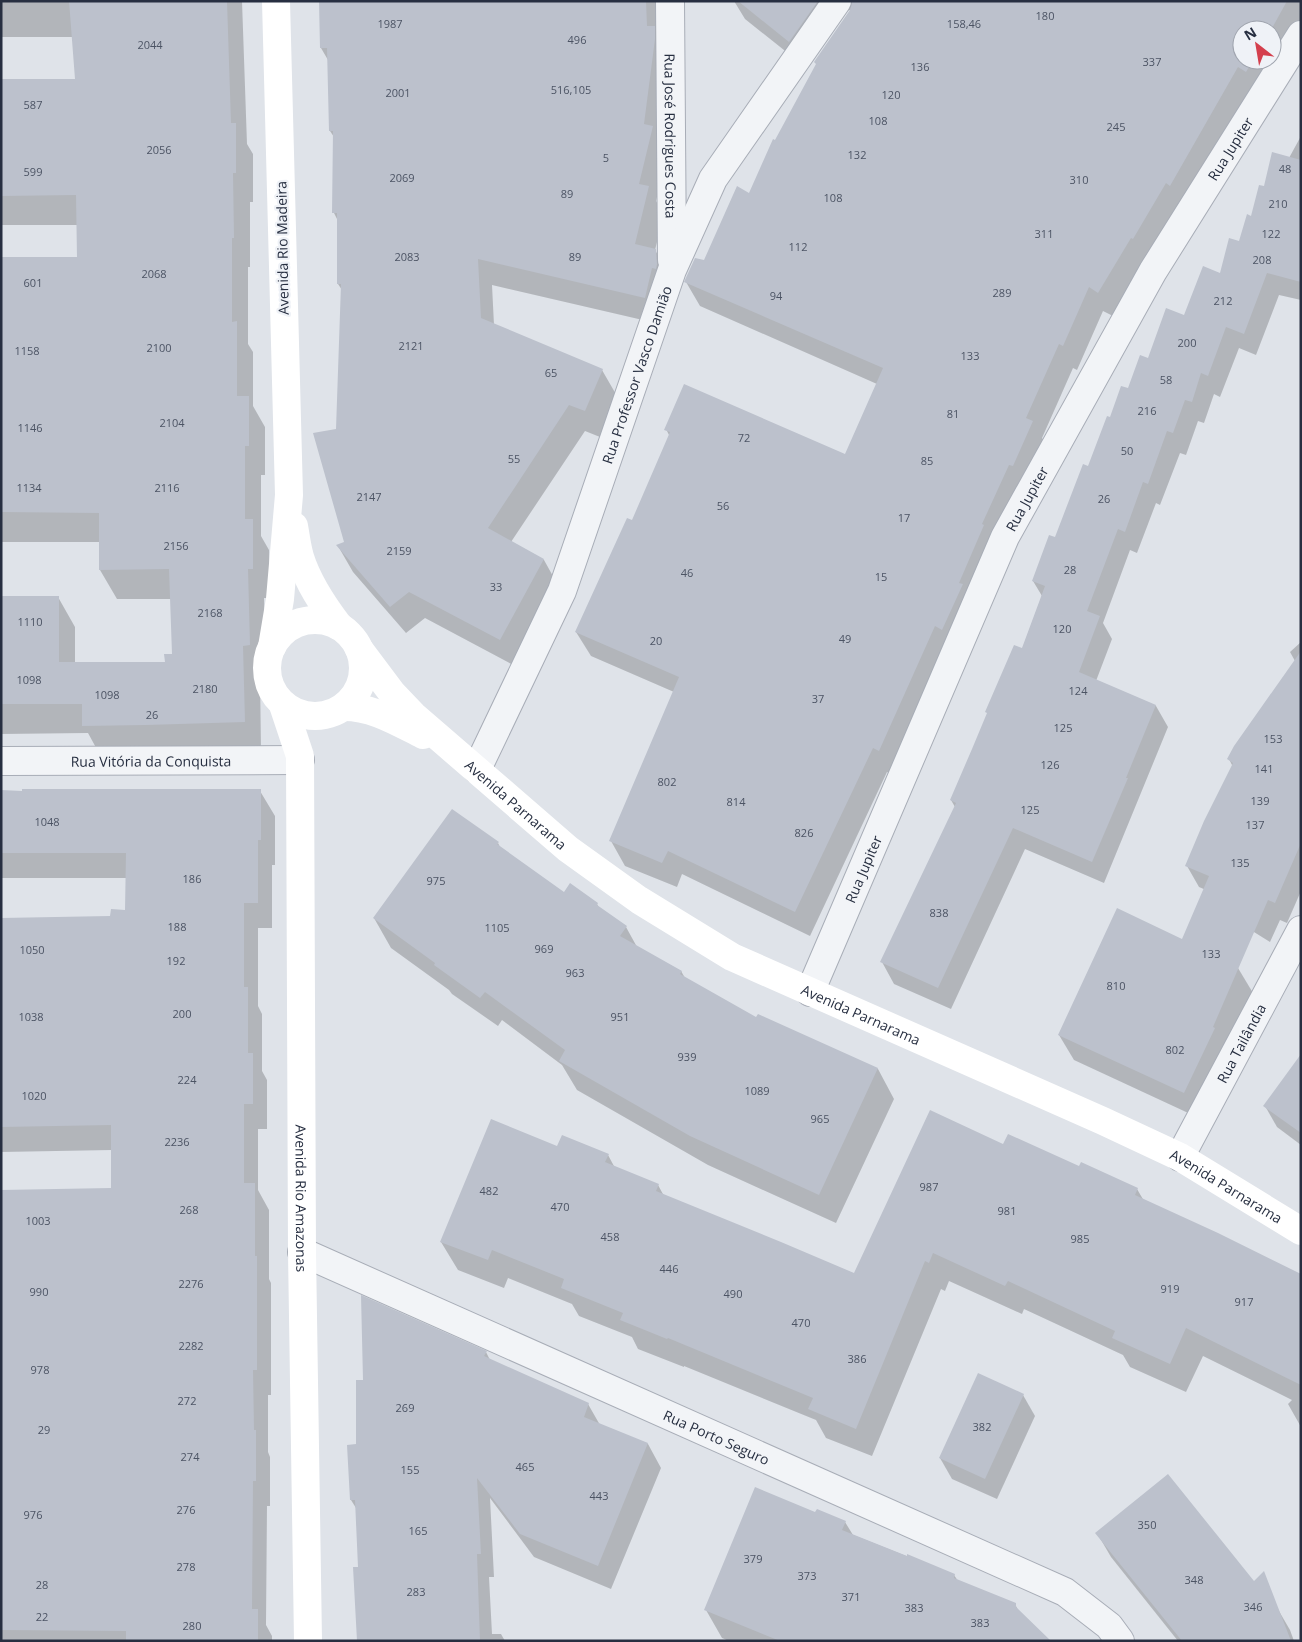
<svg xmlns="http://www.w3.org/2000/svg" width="1302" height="1642" viewBox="0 0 1302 1642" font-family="'Open Sans',sans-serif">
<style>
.shadow{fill:#0003;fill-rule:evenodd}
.building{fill:#bcc1cc}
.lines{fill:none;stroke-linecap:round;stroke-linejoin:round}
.street-casing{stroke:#a8adb7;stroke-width:30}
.street{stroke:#f2f4f7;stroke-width:28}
.secondary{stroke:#fff;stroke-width:28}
.labels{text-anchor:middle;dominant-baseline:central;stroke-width:4.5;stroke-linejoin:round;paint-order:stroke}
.number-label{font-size:11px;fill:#4c5464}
.street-label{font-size:14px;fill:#272f41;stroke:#eff2f7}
</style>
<rect width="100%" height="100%" fill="#dfe3e9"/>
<!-- shadow -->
<g class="shadow">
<path d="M1,1H242L247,144L253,154V202H250V267H248V344L253,352V406L265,427V475H261V536L269,550L270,598H264L266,675H260L261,751L100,755L88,733L1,734V598L58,597L75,627V663H166L173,655L171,599H117L100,570V542H1V258H78V225H1V80H76L73,37H1Z"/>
<path d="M320,1H660L668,153L656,201L664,214L655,250L671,277L660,324L492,285L494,325L602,370L617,396L600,437L585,431L511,542L544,560L559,587L515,666L425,618L406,633L353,572L338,546L346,542L337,430L342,290L338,284V221L334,213V137L330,131L328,60L321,48Z"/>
<path d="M734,1H1301V32L1113,316L1103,311L1077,370L1073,368L1042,438L1047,447L894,775L887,772L810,936L682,874L677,887L625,866L611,841L674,692L591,656L576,632L632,522L670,437L666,429L845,456L877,384L700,306L686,282L705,262L750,194L775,141L851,10L844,11L804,66L745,19ZM1242,30H1272V60H1242Z"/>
<path d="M1301,136V300L1279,295L1256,355L1239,348L1220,397L1214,394L1204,423L1198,421L1186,455L1180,453L1160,505L1156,503L1137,553L1130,550L1103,623L1112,639L1096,681L1156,706L1168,727L1104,883L1025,849L951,1009L894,984L882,962L955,807L951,800L1022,650L1042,596L1033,581L1056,539L1111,419L1149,359L1221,274L1240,242L1265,188L1289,158Z"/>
<path d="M1301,642V891L1287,923L1280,920L1270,942L1217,909L1206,890L1199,887L1187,866L1233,767L1229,759L1295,661L1290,652Z"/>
<path d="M1,791H260L275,816V865H272V928H258V1006L262,1014V1071L267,1080V1129H258V1190L269,1210V1279L271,1283V1395H268V1452L270,1457V1506H267L266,1625L272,1636V1641H1V1191L112,1189V1150L1,1152V919L158,916L127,878H1Z"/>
<path d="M498,843L500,847L564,894L597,904L599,908L626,927L637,947L681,971L685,978L757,1019L758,1015L878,1069L894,1099L836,1223L708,1165L577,1090L562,1065L502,1020L498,1026L452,994L449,990L391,948L374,918Z"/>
<path d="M1238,968L1253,993L1199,1118L1074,1060L1059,1035Z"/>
<path d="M1301,1056V1145L1277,1127L1265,1106Z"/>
<path d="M1004,1146L1079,1168L1137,1189L1144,1201L1301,1275V1427L1288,1404L1292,1400L1203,1356L1186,1392L1130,1367L1123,1355L1024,1309L1022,1314L949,1281L945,1291L941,1289L872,1456L826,1438L816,1420L684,1366V1367L638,1349L632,1337L579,1316L572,1304L508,1278L504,1288L458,1270L441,1242L558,1148L608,1155L615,1168L658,1185L664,1196L855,1274Z"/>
<path d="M486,1352L490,1360L588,1404L600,1425L648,1444L661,1468L611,1589L534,1557L490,1498L494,1577H489L492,1634H501L505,1641H348L358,1640L359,1568L356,1508L351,1500L358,1446Z"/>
<path d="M1023,1395L1035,1416L997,1499L952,1479L940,1458Z"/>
<path d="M816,1513L845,1522L853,1535L954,1575L958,1581L1015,1604L1019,1612L1049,1641H729L722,1638L706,1610Z"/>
<path d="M1097,1533L1269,1601L1276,1606L1290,1630L1294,1641H1178L1111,1557Z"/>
</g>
<!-- building -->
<g class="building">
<path d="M69,1H227L231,123H236V173H233L234,238H232V322L237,321V396H249V446H245V519H253V569H248L250,645L243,646L245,722L146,725L82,726V704H1V596H59V662H165L164,654H172L169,569L99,570V513L1,512V257H77L76,195L1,196V79H75Z"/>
<path d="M319,1H646L647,26H655V39L644,124L653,126L639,184L649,186L635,244L656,249L657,264L656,269L652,268L645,298L478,259L481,318L603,369L585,411L569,405L488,528L544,559L500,640L409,592L390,607L336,545L344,542L313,433L336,429L341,284H337V213H332L333,131H329L327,48H320Z"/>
<path d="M738,1H818L789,42Z"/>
<path d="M852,1H1287L1271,30H1242V60H1253L1246,72L1238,67L1170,186L1166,183L1133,239L1131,238L1098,293L1089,287L1063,346L1059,344L1026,418L1033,421L1013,466L1009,465L982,524L984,525L959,583L963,584L942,630L935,626L879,751L873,748L795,912L668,851L662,863L609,841L679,677L575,632L627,518L632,520L670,432L664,430L684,384L845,454L883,368L684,282L695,258L704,260L737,186L749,193L773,139L775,140L816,64L814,62L850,10Z"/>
<path d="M1272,152L1301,160V282L1267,273L1244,334L1226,327L1208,376L1201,373L1192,402L1185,400L1173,433L1167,431L1148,484L1143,482L1125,532L1118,529L1087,611L1100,616L1079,672L1156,705L1126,778H1128L1092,862L1013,828L938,988L880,962L956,803L950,800L972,749L987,713L985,712L1014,645L1022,648L1045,586L1032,581L1049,535L1055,537L1083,464L1088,466L1107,416L1110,417L1121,386L1128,388L1140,355L1148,358L1166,308L1184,315L1203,266L1220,273L1229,238L1239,241L1247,214L1251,216L1259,185L1264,186Z"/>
<path d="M1301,651V843L1275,903L1268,900L1213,1027L1215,1028L1184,1093L1058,1035L1117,908L1182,939L1209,876L1185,866L1204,821L1233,763L1227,759L1234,746Z"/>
<path d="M22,789H261V840H258V903H244V987H248V1053H253V1104H244V1183H255V1256H257V1370H253L254,1430H256V1481H253L252,1609H258V1641H126V1631L1,1630V1190L111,1188V1125L1,1127V918L110,916L111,909L125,910L126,853H1V790L22,791Z"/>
<path d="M452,809L499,842L497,844L564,892L570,883L598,903L597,905L627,926L620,936L682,971L680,974L756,1017L758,1014L878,1068L819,1195L690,1136L559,1061L565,1050L485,992L480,998L434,965L435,963L373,918Z"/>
<path d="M1301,1054V1133L1263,1106Z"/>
<path d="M930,1110L1003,1144L1008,1134L1079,1166L1081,1162L1138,1188L1135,1195L1218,1233L1301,1274V1385L1186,1328L1170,1364L1112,1338L1115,1331L1008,1281L1005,1286L933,1253L929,1263L925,1261L856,1429L808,1409L813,1398L668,1338L667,1339L620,1320L623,1313L561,1288L564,1279L492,1250L488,1260L440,1242L491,1119L557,1146L562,1135L609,1154L605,1162L659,1184L656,1191L781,1242L854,1273Z"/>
<path d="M361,1295L487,1351L484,1356L589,1403L584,1417L648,1443L598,1566L520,1534L477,1478L481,1554H477L480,1641H357L353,1567H358L355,1500H350L347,1445L356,1444V1380H363Z"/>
<path d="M978,1373L1024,1394L985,1479L939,1458Z"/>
<path d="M1168,1474L1254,1581L1264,1571L1291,1641H1182L1095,1533Z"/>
<path d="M755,1487L815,1512L817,1509L846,1521L842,1530L907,1556V1554L955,1574L954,1578L1016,1603V1607L1051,1641H780L704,1610Z"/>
</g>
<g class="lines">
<defs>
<g id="street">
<path id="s1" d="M670,1L672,260"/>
<path id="s2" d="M1,761L300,760"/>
<path id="s3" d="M477,769L562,591L672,270L713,179L837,1"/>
<path id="s4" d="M810,992L1005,537L1153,271L1301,35"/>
<path id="s5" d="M1180,1157L1301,930"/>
<path id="s6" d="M302,1252L1065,1592L1109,1626L1120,1641"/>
</g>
</defs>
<!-- street casing -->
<use href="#street" class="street-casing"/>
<!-- street -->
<use href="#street" class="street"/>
<!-- secondary -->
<g class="secondary">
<path d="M294,526C296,537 297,547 300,557C308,583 323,605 339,626"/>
<circle cx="315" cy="668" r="48"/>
<path d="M272,647L280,599L289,495L276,1"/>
<path id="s7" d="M359,649L392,693L413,715L568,849L639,900L732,957L1103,1121L1180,1157L1301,1231"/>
<path id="s8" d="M283,705L300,756L302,1252L308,1641"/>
<path d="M344,707C373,707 397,722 423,735"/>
</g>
</g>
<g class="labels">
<!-- number labels -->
<g class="number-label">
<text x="1045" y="15">180</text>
<text x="390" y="23">1987</text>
<text x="964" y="23">158,46</text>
<text x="577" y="39">496</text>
<text x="150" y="44">2044</text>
<text x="1152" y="61">337</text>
<text x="920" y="66">136</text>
<text x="571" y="89">516,105</text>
<text x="398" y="92">2001</text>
<text x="891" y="94">120</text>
<text x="33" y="104">587</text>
<text x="878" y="120">108</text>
<text x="1116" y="126">245</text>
<text x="159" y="149">2056</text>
<text x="857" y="154">132</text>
<text x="606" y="157">5</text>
<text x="1285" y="168">48</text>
<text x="33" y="171">599</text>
<text x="402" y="177">2069</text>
<text x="1079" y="179">310</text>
<text x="567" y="193">89</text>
<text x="833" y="197">108</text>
<text x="1278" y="203">210</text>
<text x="1044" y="233">311</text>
<text x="1271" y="233">122</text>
<text x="798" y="246">112</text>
<text x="407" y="256">2083</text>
<text x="575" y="256">89</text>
<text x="1262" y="259">208</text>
<text x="154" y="273">2068</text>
<text x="33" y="282">601</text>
<text x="1002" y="292">289</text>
<text x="776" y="295">94</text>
<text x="1223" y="300">212</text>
<text x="1187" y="342">200</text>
<text x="411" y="345">2121</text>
<text x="159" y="347">2100</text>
<text x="27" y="350">1158</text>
<text x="970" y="355">133</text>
<text x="551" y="372">65</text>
<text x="1166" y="379">58</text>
<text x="1147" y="410">216</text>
<text x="953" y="413">81</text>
<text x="172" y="422">2104</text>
<text x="30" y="427">1146</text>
<text x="744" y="437">72</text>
<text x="1127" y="450">50</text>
<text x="514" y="458">55</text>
<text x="927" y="460">85</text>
<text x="29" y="487">1134</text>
<text x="167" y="487">2116</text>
<text x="369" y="496">2147</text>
<text x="1104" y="498">26</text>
<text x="723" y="505">56</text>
<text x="904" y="517">17</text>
<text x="176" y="545">2156</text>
<text x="399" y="550">2159</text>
<text x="1070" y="569">28</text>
<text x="687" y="572">46</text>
<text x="881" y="576">15</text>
<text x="496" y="586">33</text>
<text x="210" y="612">2168</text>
<text x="30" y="621">1110</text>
<text x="1062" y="628">120</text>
<text x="845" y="638">49</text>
<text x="656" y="640">20</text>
<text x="29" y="679">1098</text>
<text x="205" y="688">2180</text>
<text x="1078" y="690">124</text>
<text x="107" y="694">1098</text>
<text x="818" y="698">37</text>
<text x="152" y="714">26</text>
<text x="1063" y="727">125</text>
<text x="1273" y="738">153</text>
<text x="1050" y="764">126</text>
<text x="1264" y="768">141</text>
<text x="667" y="781">802</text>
<text x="1260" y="800">139</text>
<text x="736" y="801">814</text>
<text x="1030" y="809">125</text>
<text x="47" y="821">1048</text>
<text x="1255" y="824">137</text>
<text x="804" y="832">826</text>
<text x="1240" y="862">135</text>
<text x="192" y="878">186</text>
<text x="436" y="880">975</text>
<text x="939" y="912">838</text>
<text x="177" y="926">188</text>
<text x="497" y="927">1105</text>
<text x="544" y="948">969</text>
<text x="32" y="949">1050</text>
<text x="1211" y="953">133</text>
<text x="176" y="960">192</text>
<text x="575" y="972">963</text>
<text x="1116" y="985">810</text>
<text x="182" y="1013">200</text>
<text x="31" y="1016">1038</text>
<text x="620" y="1016">951</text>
<text x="1175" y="1049">802</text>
<text x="687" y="1056">939</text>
<text x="187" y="1079">224</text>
<text x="757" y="1090">1089</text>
<text x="34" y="1095">1020</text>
<text x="820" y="1118">965</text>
<text x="177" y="1141">2236</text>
<text x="929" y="1186">987</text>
<text x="489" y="1190">482</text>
<text x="560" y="1206">470</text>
<text x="189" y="1209">268</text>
<text x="1007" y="1210">981</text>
<text x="38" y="1220">1003</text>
<text x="610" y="1236">458</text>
<text x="1080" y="1238">985</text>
<text x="669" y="1268">446</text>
<text x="191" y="1283">2276</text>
<text x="1170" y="1288">919</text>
<text x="39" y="1291">990</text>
<text x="733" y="1293">490</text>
<text x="1244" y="1301">917</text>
<text x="801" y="1322">470</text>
<text x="191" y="1345">2282</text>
<text x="857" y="1358">386</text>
<text x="40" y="1369">978</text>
<text x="187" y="1400">272</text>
<text x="405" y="1407">269</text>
<text x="982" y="1426">382</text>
<text x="44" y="1429">29</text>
<text x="190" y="1456">274</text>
<text x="525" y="1466">465</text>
<text x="410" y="1469">155</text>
<text x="599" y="1495">443</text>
<text x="186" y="1509">276</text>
<text x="33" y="1514">976</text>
<text x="1147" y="1524">350</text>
<text x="418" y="1530">165</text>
<text x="753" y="1558">379</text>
<text x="186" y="1566">278</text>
<text x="807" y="1575">373</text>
<text x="1194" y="1579">348</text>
<text x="42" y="1584">28</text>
<text x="416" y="1591">283</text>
<text x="851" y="1596">371</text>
<text x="1253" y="1606">346</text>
<text x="914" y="1607">383</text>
<text x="42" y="1616">22</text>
<text x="980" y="1622">383</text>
<text x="192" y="1625">280</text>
</g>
<!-- street labels -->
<g class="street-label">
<text stroke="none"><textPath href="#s1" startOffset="135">Rua José Rodrigues Costa</textPath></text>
<text stroke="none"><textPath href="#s4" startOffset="944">Rua Jupiter</textPath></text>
<text transform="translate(282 248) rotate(-91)">Avenida Rio Madeira</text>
<text stroke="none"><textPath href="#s3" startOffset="426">Rua Professor Vasco Damião</textPath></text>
<text stroke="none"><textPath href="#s4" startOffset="539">Rua Jupiter</textPath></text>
<text stroke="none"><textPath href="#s2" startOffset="150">Rua Vitória da Conquista</textPath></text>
<text stroke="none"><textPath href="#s7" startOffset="222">Avenida Parnarama</textPath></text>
<text stroke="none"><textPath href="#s4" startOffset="134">Rua Jupiter</textPath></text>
<text stroke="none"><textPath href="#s7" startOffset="628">Avenida Parnarama</textPath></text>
<text stroke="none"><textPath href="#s5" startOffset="129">Rua Tailândia</textPath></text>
<text stroke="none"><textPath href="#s7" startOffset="1032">Avenida Parnarama</textPath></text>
<text stroke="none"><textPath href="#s8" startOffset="496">Avenida Rio Amazonas</textPath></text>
<text stroke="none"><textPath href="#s6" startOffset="454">Rua Porto Seguro</textPath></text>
</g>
</g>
<!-- border -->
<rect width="1302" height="1642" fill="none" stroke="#272f41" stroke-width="5"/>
<!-- north arrow -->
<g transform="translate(1257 45) rotate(329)"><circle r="24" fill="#eff2f7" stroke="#9fa4ae"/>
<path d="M0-4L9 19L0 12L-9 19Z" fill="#d43f4d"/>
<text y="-8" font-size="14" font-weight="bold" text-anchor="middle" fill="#272f41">N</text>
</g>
</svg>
